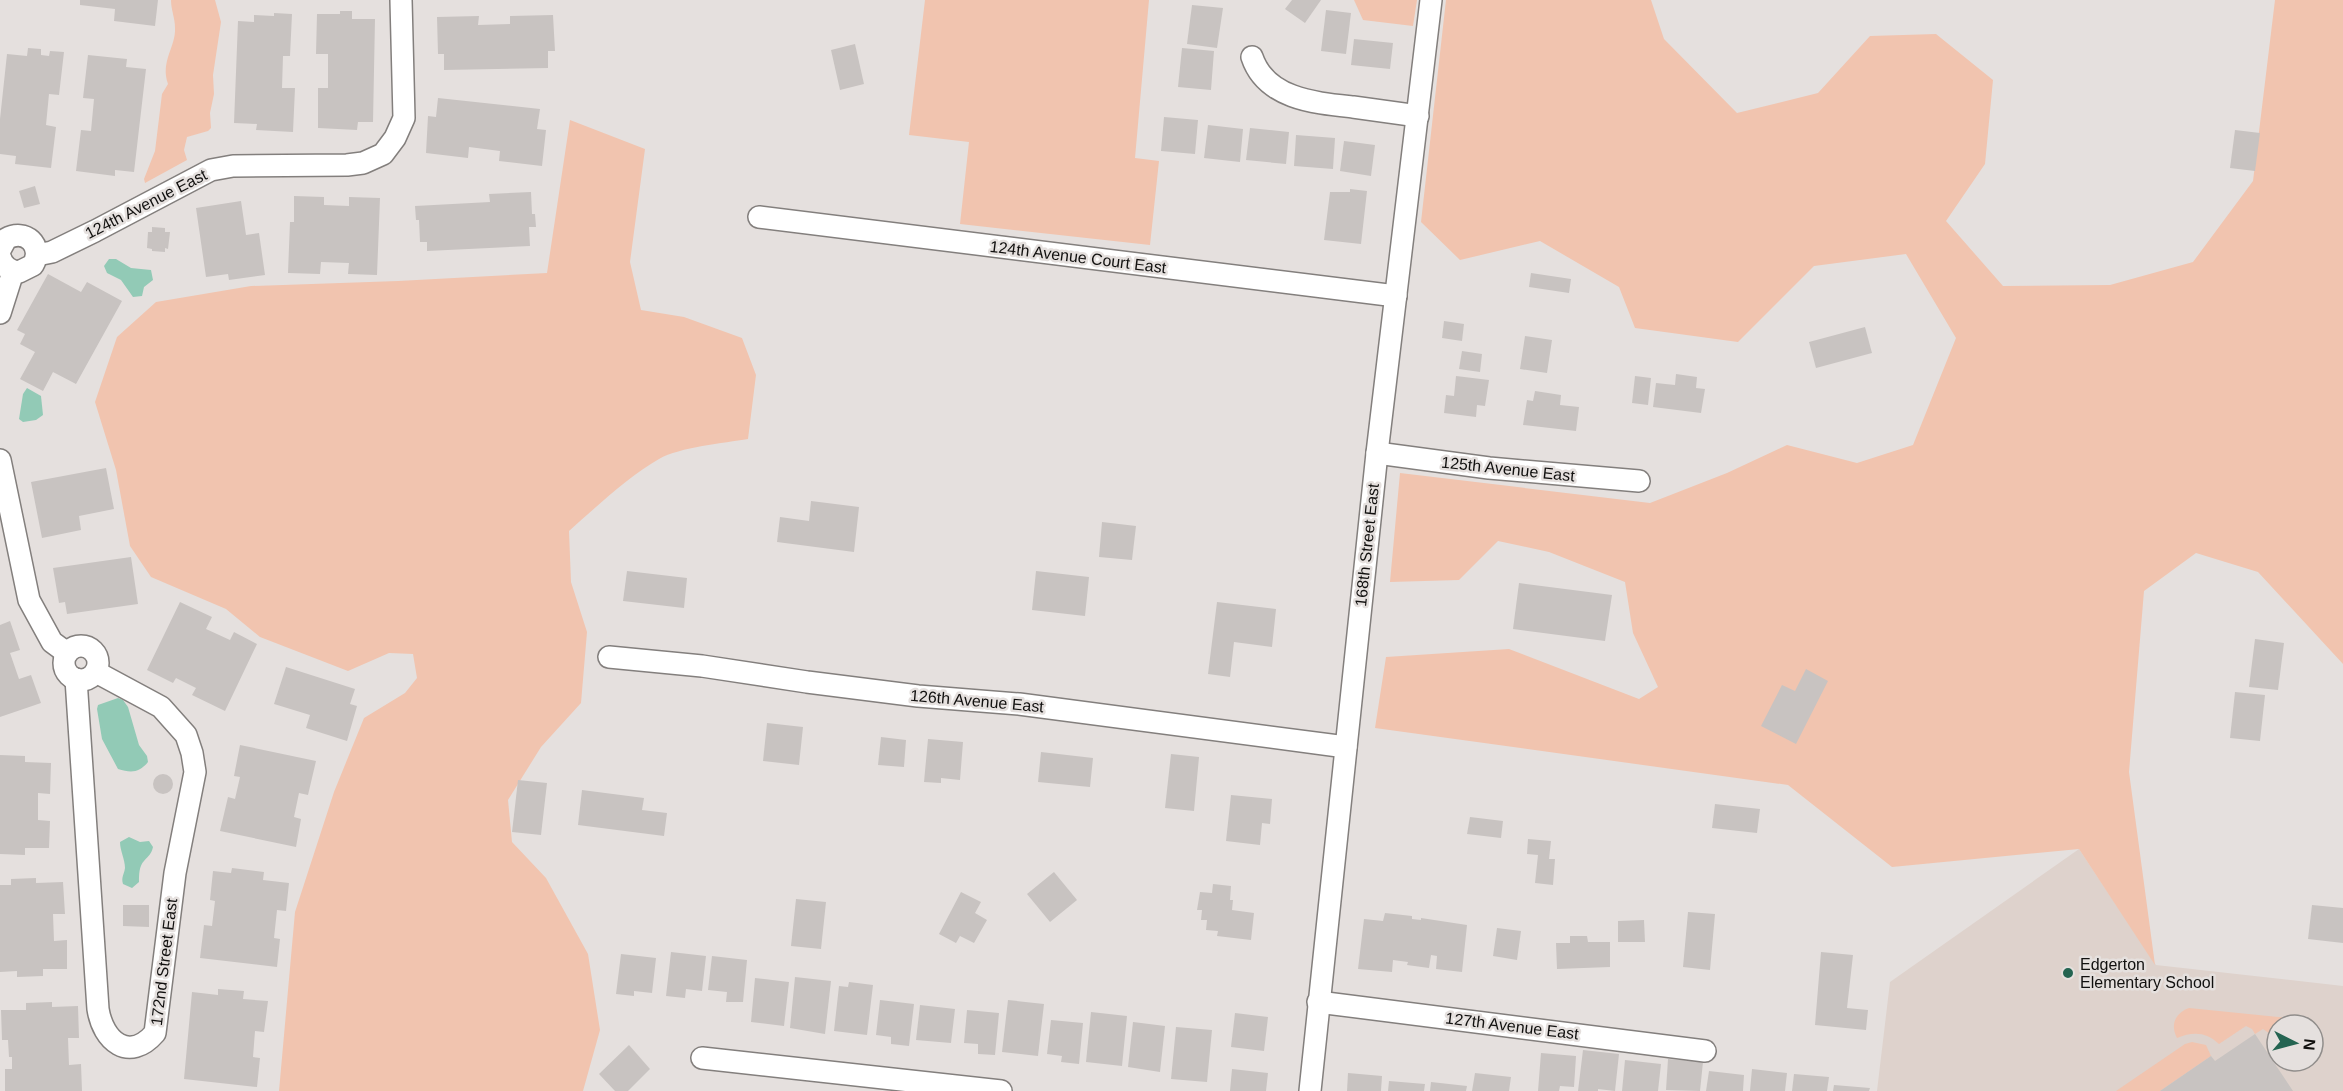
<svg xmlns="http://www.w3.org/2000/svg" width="2343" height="1091" viewBox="0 0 2343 1091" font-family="Arial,sans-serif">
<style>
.built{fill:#ded2cc;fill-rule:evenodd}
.green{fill:#f1c4af}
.water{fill:#92cab6}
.building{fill:#c8c3c1}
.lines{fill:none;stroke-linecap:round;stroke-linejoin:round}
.minor-casing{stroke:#837f7d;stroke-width:24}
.minor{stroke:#fff;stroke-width:21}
.poi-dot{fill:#246451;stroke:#e5e0de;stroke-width:2}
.labels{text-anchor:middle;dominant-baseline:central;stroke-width:5;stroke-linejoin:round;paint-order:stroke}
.street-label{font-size:16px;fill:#11100f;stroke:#e5e0de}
.poi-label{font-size:16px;fill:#11100f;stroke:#e5e0de;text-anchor:start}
</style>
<rect width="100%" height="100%" fill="#e5e0de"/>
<!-- built -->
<path class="built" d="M2079,849L2156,965L2343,986V1091H1877L1890,982ZM2277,1025H2313V1061H2277Z"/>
<!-- green -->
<g class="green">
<path d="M171,0H215L221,22L213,75L214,94L210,113L211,128L208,131L187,137L184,150L187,160L145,183L144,179L155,151L162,94L168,84C160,61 176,47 175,28C175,18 171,10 171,0Z"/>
<path d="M925,0H1149L1135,158L1159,161L1150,245L960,224L969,142L909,135Z"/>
<path d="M1354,0H1417L1413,26L1363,20Z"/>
<path d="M1446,0H1651L1664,39L1737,113L1818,93L1870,36L1936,34L1993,80L1985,164L1946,221L2003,286L2110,285L2193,262L2253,181L2275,0H2343V664L2258,572L2196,553L2144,591L2129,772L2155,965L2079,849L1892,867L1788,785L1375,728L1386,657L1509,649L1639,699L1658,687L1633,633L1625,582L1549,552L1498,541L1459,580L1390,582L1400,473L1650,503L1727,473L1787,445L1857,463L1913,445L1956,338L1906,254L1814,266L1738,342L1635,328L1619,287L1540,241L1460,260L1421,222Z"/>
<path d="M570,120L645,149L630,262L641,310L684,317L742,338L756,375L748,439C724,443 680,447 659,459C629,476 595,508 569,531L571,582L587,632L581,703L541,747L508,800L512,842L546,878L588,954L600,1030L583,1091H279L295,912L334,792L364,718L405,693L417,678L413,654L389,653L348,671L260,637L226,609L151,577L130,546L116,470L95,402L117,337L156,302L251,286L398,281L547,273Z"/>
<path d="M2189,1008L2308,1020L2307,1025H2277V1039L2263,1029L2255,1034L2252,1029L2246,1026L2219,1044C2207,1032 2193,1031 2177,1038C2170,1025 2175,1013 2189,1008Z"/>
<path d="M2192,1042L2206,1045L2211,1056L2160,1091H2116L2185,1044Z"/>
</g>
<!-- water -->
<g class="water">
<path d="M109,259H116L131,268L151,270L153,280L144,287L142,296L133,297L121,280L107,273L104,266Z"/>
<path d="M27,388L41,396L43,415L36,420L23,422L19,419L23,394Z"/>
<path d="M118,698L123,700L128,707L139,745L147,756L148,762C139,773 131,773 118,769L102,739L97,709L98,705Z"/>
<path d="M129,837L140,842L149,841L153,847C151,855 149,855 144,861C139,866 139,875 139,882L132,888L123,884C121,877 124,875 125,868C125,859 120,851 120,842Z"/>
</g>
<!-- building -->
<g class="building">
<path d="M80,0H158L155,26L114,21L115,9L80,5Z"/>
<path d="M1292,0H1321L1305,23L1285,9Z"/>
<path d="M1192,5L1223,8L1217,48L1187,44Z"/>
<path d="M1326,10L1351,13L1346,54L1321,51Z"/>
<path d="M340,11H352V19H375L373,122H358L357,130L318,128V88H328V54H316L317,14H340Z"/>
<path d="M274,13L292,14L290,56H283L282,88H295L293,132L256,130L257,124L234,123L238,21L254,22V15L274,16Z"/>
<path d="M553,15L555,51H548V68L444,70V54H438L437,17L479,16L478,25L510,24V16Z"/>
<path d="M1354,39L1393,43L1390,69L1351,65Z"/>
<path d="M855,44L864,84L840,90L831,50Z"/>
<path d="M28,48L41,49V55L49,56L50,51L64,52L59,95L49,94L46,125L56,127L51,168L15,164L16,156L0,154V119L7,54L27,56Z"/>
<path d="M1182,48L1214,51L1211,90L1178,87Z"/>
<path d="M88,55L127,59L126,67L146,69L134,172L115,170V176L76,171L81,130L91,131L94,99L83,98Z"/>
<path d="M438,98L540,109L537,129L546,130L542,166L499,161L500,151L469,147L468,158L426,153L428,116L436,117Z"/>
<path d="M1164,117L1198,120L1195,154L1161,151Z"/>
<path d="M1208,125L1243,129L1240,162L1204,158Z"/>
<path d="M1250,128L1289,132L1286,164L1246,160Z"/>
<path d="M2235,130L2260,133L2255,171L2230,168Z"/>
<path d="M1296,135L1335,138L1333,169L1294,166Z"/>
<path d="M1344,141L1375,145L1371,176L1340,171Z"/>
<path d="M35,186L40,204L24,208L19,191Z"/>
<path d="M1350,189L1367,191L1361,244L1324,240L1330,192H1350Z"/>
<path d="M531,192L532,214H535L536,227H529L530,246L427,251V242H420L419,220H416L415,206L490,202L489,194Z"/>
<path d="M294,196L324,197V205L349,206V197L380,198L377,275L348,274L349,263L321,262L320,274L288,273L290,222H294Z"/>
<path d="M241,201L246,235L259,233L265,275L229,280L228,274L206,277L196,208Z"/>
<path d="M152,227L165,228V232H170L168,249L165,248V252L152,251V249L147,248L148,232H152Z"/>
<path d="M1531,273L1571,279L1569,293L1529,287Z"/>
<path d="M48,274L81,292L87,282L122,301L76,384L53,372L43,391L20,379L35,352L20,344L25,334L17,330Z"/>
<path d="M1444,321L1464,324L1462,341L1442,338Z"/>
<path d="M1865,327L1872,353L1816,368L1809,342Z"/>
<path d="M1525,336L1552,340L1547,373L1520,369Z"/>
<path d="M1462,351L1482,354L1480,372L1459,369Z"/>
<path d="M1676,374L1697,377L1696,388L1705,389L1701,413L1653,407L1656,383L1675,385Z"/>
<path d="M1456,376L1489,380L1485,406L1477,405L1476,417L1444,413L1446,395L1454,396Z"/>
<path d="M1635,376L1651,378L1648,405L1632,403Z"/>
<path d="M1535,391L1561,395L1560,405L1579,407L1576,431L1523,425L1527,400L1533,401Z"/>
<path d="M106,468L114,509L79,516L81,530L42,538L31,482Z"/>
<path d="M811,501L859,507L854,552L777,542L780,517L809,521Z"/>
<path d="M1102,522L1136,526L1132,560L1099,557Z"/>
<path d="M131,557L138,604L67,614L65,602L59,603L53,568Z"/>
<path d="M627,571L687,578L684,608L623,601Z"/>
<path d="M1036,571L1089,577L1085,616L1032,610Z"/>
<path d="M1519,583L1612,595L1605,641L1513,629Z"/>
<path d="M180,602L212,617L206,629L230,640L234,632L257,644L225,711L192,695L196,688L176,678L173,683L147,670Z"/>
<path d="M1217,602L1276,609L1272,647L1234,642L1230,677L1208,674Z"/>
<path d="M10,621L20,650L10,653L19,679L31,675L41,703L0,717V625Z"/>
<path d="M2255,639L2284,643L2278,690L2249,687Z"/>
<path d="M286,667L355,689L350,704L357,706L347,741L306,728L310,715L274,704Z"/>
<path d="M1806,669L1828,681L1796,744L1761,726L1782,685L1795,691Z"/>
<path d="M2235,692L2265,695L2260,741L2230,738Z"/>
<path d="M767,723L803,727L799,765L763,761Z"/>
<path d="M881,737L906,740L904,767L878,765Z"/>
<path d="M928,739L963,742L960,780L941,778V783L924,782Z"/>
<path d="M240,745L316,761L308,795L299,793L294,817L301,819L296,847L220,831L228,797L235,799L240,777L234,776Z"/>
<path d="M1041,752L1093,758L1090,787L1038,782Z"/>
<path d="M1171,754L1199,757L1194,811L1165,808Z"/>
<path d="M0,755L25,756V762L51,763L50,794L38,793V820L50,821L49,848H25V855L0,854Z"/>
<circle cx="163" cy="784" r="10"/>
<path d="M518,780L547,783L541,835L512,832Z"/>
<path d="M582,790L644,798L642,810L667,813L664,836L578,825Z"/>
<path d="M1231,795L1272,799L1270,824L1262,823L1260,845L1226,841Z"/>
<path d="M1715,804L1760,809L1757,833L1712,828Z"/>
<path d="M1470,817L1503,821L1501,838L1467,834Z"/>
<path d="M1528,839L1551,841L1549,859H1555L1553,885L1535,883L1538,855L1527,854Z"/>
<path d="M232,868L264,872L263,880L289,883L286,911L277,910L274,938L280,939L277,967L200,958L204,925L212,926L215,901L210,900L213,871L231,873Z"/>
<path d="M1054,872L1077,900L1050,922L1027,894Z"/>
<path d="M36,878V883L63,882L65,914H53L54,941L67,940V969H43V976L17,977V971L0,972V885H11V879Z"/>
<path d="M1213,884L1231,886L1230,900H1233L1232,910L1254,913L1251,940L1217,936L1218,931L1206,930L1207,920H1201L1202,910H1197L1200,892L1212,893Z"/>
<path d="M961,892L981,902L975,913L987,920L974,943L960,936L956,943L939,934Z"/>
<path d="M796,899L826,902L821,949L791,946Z"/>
<path d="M123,905H149V927L123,926Z"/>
<path d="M2312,905L2343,908V943L2308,939Z"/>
<path d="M1688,912L1715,914L1710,970L1683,967Z"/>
<path d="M1385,913L1412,916V919L1421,920V918L1467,925L1462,972L1436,969L1437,956L1431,955L1429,968L1407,965L1408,962L1393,960L1392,972L1358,969L1364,919L1383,921Z"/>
<path d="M1644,920L1645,942H1618V921Z"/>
<path d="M1497,928L1521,931L1517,960L1493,956Z"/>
<path d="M1570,936H1587L1588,942H1610V967L1557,969L1556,943H1570Z"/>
<path d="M671,952L706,956L702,991L686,989L685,998L666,996Z"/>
<path d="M1821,952L1853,955L1847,1008L1868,1010L1866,1030L1815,1025Z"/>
<path d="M621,954L656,958L652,993L634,991V996L616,994Z"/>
<path d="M712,956L747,960L743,1002H726L727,992L708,990Z"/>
<path d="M795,977L831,981L825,1034L790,1028Z"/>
<path d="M755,978L789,982L784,1026L751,1022Z"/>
<path d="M849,982L873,985L867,1035L834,1031L839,986L848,987Z"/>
<path d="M218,989L244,991L243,999L268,1001L264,1032L255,1031L253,1057L260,1058L257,1087L184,1079L192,992L218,995Z"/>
<path d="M880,1000L914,1004L909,1046L891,1044V1037L876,1035Z"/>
<path d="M1008,1000L1044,1004L1038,1056L1002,1052Z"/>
<path d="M52,1002V1007L78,1006L79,1038H68L69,1065L81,1064L82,1091H5V1069H12V1057H9L8,1040H2L1,1010H26V1003Z"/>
<path d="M920,1005L955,1009L951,1043L916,1040Z"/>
<path d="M967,1010L999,1013L995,1055L978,1054V1044L964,1043Z"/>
<path d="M1091,1012L1127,1016L1122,1066L1086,1062Z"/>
<path d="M1235,1013L1268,1017L1264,1051L1231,1047Z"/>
<path d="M1051,1020L1083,1023L1079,1064L1061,1062L1062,1056L1047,1054Z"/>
<path d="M1133,1022L1165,1026L1160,1072L1128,1067Z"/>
<path d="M1176,1027L1212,1030L1207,1082L1171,1079Z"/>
<path d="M2255,1034L2293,1091H2160L2211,1056L2215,1061Z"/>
<path d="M629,1045L650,1069L628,1091H615L599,1074Z"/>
<path d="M1583,1050L1619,1054L1615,1091L1598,1089V1091H1578Z"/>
<path d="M1541,1053L1576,1056L1574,1087L1560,1086L1559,1091H1538Z"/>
<path d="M1668,1059L1703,1062L1700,1091L1666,1090Z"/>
<path d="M1625,1060L1661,1064L1658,1091H1622Z"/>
<path d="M1232,1069L1268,1073L1266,1091H1230Z"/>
<path d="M1752,1069L1787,1073L1785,1091H1750Z"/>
<path d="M1709,1071L1744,1075L1743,1091H1706Z"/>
<path d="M1348,1073L1382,1076L1381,1091H1347Z"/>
<path d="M1475,1073L1511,1077L1509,1091H1472Z"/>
<path d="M1794,1074L1829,1077L1827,1091H1792Z"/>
<path d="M1389,1081L1425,1084L1424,1091H1388Z"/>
<path d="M1431,1082L1467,1086L1466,1091H1430Z"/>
<path d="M1834,1085L1870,1088L1869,1091H1833Z"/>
</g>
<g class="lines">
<defs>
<g id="minor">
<path d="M1252,57C1266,99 1315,103 1353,107C1375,110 1396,113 1418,116"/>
<path d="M759,217L1396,296"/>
<path d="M0,250L6,239C25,228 44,245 33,265L19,272C9,271 2,266 0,256"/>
<path d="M37,255L52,252L95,231L211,170L233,166L347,165L363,163L383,154L395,138L404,118L401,0"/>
<path d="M0,313L13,272"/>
<path d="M1377,453L1489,468L1639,481"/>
<path d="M0,460L29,600L52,642L67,653"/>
<circle cx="81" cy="663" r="17"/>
<path d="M609,657L702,666L807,682L918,696L1019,704L1346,747"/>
<path d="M76,679L98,1009C103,1041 129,1063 155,1033L175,873L195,772L192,753L186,735L161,707L96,672"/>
<path d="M1318,1002L1705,1051"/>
<path d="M702,1058L1001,1091"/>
<path d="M1310,1091L1377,453L1431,0"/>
</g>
</defs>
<!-- minor casing -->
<use href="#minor" class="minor-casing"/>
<!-- minor -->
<use href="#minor" class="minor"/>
</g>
<!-- markers -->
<circle class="poi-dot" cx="2068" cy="973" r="6"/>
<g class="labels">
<!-- street labels -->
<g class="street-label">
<text transform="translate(146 204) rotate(-27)">124th Avenue East</text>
<text transform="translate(1078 257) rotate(7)">124th Avenue Court East</text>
<text transform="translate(1508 469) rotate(6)">125th Avenue East</text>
<text transform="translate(1367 545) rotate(-84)">168th Street East</text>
<text transform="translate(977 701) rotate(5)">126th Avenue East</text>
<text transform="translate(164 962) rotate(-83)">172nd Street East</text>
<text transform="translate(1512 1026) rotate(7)">127th Avenue East</text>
</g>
<!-- poi labels -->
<g class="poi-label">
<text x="2080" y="964">Edgerton<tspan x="2080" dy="18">Elementary School</tspan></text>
</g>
</g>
<!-- north arrow -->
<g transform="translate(2295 1043) rotate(96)"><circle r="28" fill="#e5e0de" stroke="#908d8b" stroke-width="1.5"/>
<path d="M0-4.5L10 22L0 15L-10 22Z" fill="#246451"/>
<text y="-9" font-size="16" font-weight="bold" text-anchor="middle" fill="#11100f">N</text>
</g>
</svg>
